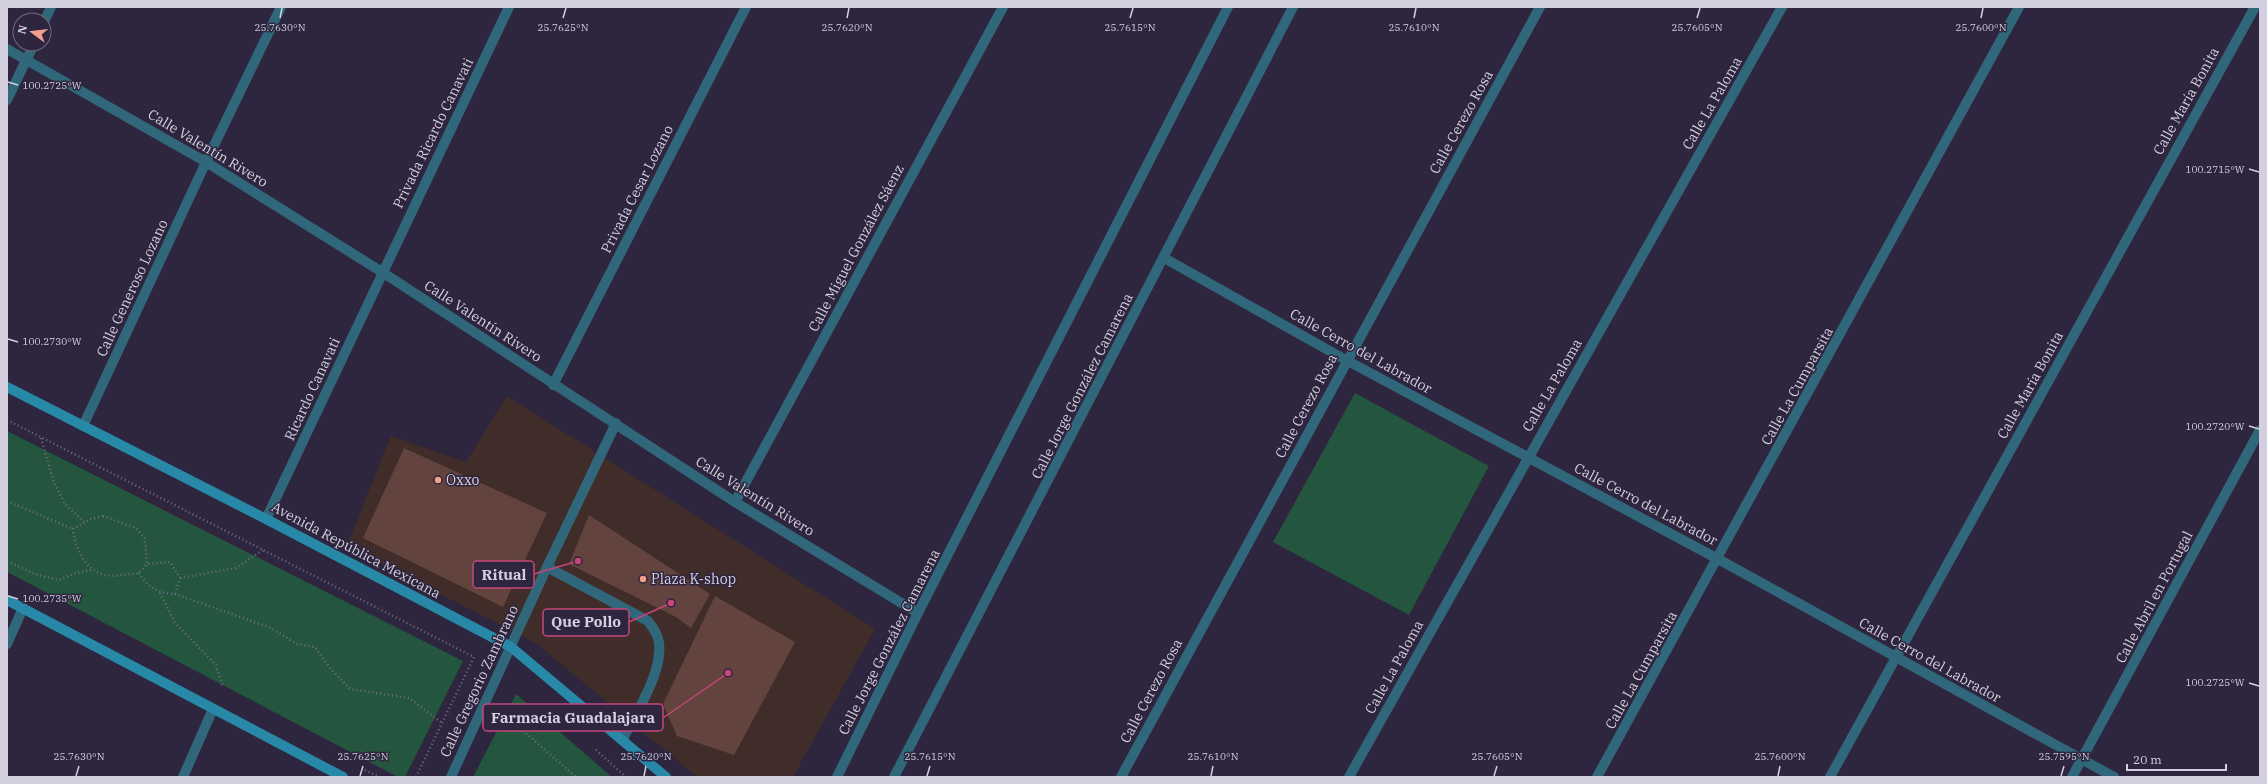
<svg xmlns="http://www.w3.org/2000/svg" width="2267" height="784" viewBox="0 0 2267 784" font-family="'IBM Plex Serif',serif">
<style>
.commercial{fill:#402d29}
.green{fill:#23553f}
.building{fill:#63433e}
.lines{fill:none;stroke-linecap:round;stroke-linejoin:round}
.path{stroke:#746d82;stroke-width:2.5;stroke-dasharray:1 3;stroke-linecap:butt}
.service{stroke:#31677a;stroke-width:10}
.minor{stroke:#31677a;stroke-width:10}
.tertiary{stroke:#31677a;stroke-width:10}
.secondary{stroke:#2789a7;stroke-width:10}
.ticks{fill:none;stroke:#d4cfdf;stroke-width:1.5}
.poi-dot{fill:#f59d8f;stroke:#2e253e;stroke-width:1.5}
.labels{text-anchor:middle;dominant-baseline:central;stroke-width:3;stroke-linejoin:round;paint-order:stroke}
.street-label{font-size:14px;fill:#d4cfdf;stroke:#2e253e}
.poi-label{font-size:14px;fill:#d4cfdf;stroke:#2e253e;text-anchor:start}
.ticks-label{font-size:10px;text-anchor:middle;fill:#d4cfdf;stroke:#2e253e;stroke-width:3;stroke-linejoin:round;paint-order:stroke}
.leader{fill:none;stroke:#c6467c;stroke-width:1.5}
.callout-dot{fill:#c6467c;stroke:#2e253e;stroke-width:1.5}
.callout{fill:#2e253e;stroke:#c6467c;stroke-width:1.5}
.callout-label{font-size:15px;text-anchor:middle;font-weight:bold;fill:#d4cfdf}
</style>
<rect width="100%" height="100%" fill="#2e253e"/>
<!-- commercial -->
<path class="commercial" d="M507,396L875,629L793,777H697L537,644L347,546L391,436L466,462Z"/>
<!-- green -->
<g class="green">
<path d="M1355,393L1489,466L1409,615L1273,542Z"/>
<path d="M7,431L463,661L405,777H398L7,572Z"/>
<path d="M516,694L612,777H473Z"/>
</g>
<!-- building -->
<g class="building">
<path d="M404,448L547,513L503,607L363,538Z"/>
<path d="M589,515L710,594L691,628L676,617L569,564Z"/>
<path d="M715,596L795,642L734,755L677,736L663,704Z"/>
</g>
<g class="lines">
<!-- path -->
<g class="path">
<path d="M7,420L474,657L416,777"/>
<path d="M41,438L54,483L65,504L84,522"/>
<path d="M7,501L73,529"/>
<path d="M103,516L136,528L145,539L147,564L139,573C129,574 115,577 105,575C85,570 75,548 73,529L91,519Z"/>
<path d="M7,563H12L34,574L59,580L76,573L92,570"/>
<path d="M139,573C148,588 158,593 175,594L180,578L170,562L147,564"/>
<path d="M180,578L236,568L263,550"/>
<path d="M160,593L175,623L216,665L223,687"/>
<path d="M175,594L271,628L297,644L315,647L330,668L350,689L409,698L442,723"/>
<path d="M505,715L576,777"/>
<path d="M596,750L626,777"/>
<path d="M365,770L379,777"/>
</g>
<!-- service -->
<path class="service" d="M547,567L648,621C653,628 658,634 659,643C663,672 636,713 623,739"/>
<!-- minor -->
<g class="minor">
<path d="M44,22L51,7"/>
<path d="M7,49L206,162L382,272L735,502L918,613"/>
<path d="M7,100L34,44"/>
<path d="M1164,258L1346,360L1718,559L2114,777"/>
<path d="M553,385L746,7"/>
<path d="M83,426L206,162L281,7"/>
<path d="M735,502L1003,7"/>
<path d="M266,519L509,7"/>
<path d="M7,644L23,608"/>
<path d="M183,777L213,709"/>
<path d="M451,777L547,567L616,423"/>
<path d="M1121,777L1540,7"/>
<path d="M1349,777L1782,7"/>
<path d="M1597,777L2019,7"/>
<path d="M1830,777L2255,7"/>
<path d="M2072,777L2260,430"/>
</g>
<!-- tertiary -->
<g class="tertiary">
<path d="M837,777L918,613L1228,7"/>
<path d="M894,777L1293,7"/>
</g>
<!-- secondary -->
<g class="secondary">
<path d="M7,387L266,519L511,647L666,777"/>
<path d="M7,600L343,777"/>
</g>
</g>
<!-- ticks -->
<path class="ticks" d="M280,18L282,8M563,18L566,8M847,18L849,8M1130,18L1133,8M1414,18L1416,8M1697,18L1700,8M1981,18L1983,8M8,82L18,85M2249,169L2259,172M8,339L18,342M2249,426L2259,429M8,596L18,599M2249,683L2259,686M76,776L79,766M360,776L363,766M644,776L646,766M927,776L930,766M1211,776L1213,766M1494,776L1497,766M1778,776L1780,766M2061,776L2064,766"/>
<!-- markers -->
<g class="poi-dot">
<circle cx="438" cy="480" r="4"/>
<circle cx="643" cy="579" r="4"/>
</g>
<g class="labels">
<!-- street labels -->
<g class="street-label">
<text transform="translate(2186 101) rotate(-61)">Calle María Bonita</text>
<text transform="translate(1712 103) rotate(-60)">Calle La Paloma</text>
<text transform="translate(1461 122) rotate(-61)">Calle Cerezo Rosa</text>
<text transform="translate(433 133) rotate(-64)">Privada Ricardo Canavati</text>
<text transform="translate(208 148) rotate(31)">Calle Valentín Rivero</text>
<text transform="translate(637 189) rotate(-63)">Privada Cesar Lozano</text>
<text transform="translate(856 248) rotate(-62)">Calle Miguel González Sáenz</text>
<text transform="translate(132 288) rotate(-65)">Calle Generoso Lozano</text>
<text transform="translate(483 321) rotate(33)">Calle Valentín Rivero</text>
<text transform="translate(1361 351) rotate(29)">Calle Cerro del Labrador</text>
<text transform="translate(1552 385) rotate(-60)">Calle La Paloma</text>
<text transform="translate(2030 385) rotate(-61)">Calle María Bonita</text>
<text transform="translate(1082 386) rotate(-63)">Calle Jorge González Camarena</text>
<text transform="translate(1797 386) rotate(-61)">Calle La Cumparsita</text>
<text transform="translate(312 389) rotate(-65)">Ricardo Canavati</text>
<text transform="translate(1306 406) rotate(-62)">Calle Cerezo Rosa</text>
<text transform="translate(755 496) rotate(32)">Calle Valentín Rivero</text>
<text transform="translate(1646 504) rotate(28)">Calle Cerro del Labrador</text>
<text transform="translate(356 550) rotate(28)">Avenida República Mexicana</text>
<text transform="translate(2154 597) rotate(-62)">Calle Abril en Portugal</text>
<text transform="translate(889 642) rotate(-63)">Calle Jorge González Camarena</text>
<text transform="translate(1930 660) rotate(29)">Calle Cerro del Labrador</text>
<text transform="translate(1394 667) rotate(-61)">Calle La Paloma</text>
<text transform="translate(1641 670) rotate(-61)">Calle La Cumparsita</text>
<text transform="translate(479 681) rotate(-65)">Calle Gregorio Zambrano</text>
<text transform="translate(1151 691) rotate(-62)">Calle Cerezo Rosa</text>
</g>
<!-- poi labels -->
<g class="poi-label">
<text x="446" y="480">Oxxo</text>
<text x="651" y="579">Plaza K-shop</text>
</g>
</g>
<g class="ticks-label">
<text x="280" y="31">25.7630°N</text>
<text x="563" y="31">25.7625°N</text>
<text x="847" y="31">25.7620°N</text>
<text x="1130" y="31">25.7615°N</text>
<text x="1414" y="31">25.7610°N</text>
<text x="1697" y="31">25.7605°N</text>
<text x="1981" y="31">25.7600°N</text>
<text x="52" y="89">100.2725°W</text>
<text x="2215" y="173">100.2715°W</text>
<text x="52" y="345">100.2730°W</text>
<text x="2215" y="430">100.2720°W</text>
<text x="52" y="602">100.2735°W</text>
<text x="2215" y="686">100.2725°W</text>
<text x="79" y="760">25.7630°N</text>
<text x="363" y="760">25.7625°N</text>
<text x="646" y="760">25.7620°N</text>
<text x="930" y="760">25.7615°N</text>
<text x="1213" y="760">25.7610°N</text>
<text x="1497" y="760">25.7605°N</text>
<text x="1780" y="760">25.7600°N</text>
<text x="2064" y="760">25.7595°N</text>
</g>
<!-- callouts -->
<path class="leader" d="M578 561L534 574M671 603L629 622M728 673L663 718"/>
<g class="callout-dot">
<circle cx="578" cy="561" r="4"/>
<circle cx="671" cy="603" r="4"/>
<circle cx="728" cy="673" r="4"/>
</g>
<g class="callout">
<rect x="473" y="561" width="61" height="27" rx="4"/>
<rect x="543" y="609" width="86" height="27" rx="4"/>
<rect x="483" y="704" width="180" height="27" rx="4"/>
</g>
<g class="callout-label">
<text x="504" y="580">Ritual</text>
<text x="586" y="627">Que Pollo</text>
<text x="573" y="723">Farmacia Guadalajara</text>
</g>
<!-- border -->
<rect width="2267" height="784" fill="none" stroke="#d4cfdf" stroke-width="16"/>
<!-- north arrow -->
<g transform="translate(32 32) rotate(285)"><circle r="19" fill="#2e253e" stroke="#70697e"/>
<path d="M0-3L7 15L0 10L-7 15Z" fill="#f59d8f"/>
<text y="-6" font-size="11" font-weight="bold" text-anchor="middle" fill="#d4cfdf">N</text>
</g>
<!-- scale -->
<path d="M2127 764v6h99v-6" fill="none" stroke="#d4cfdf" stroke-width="2"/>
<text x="2133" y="764" font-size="12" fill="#d4cfdf" stroke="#2e253e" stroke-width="3" paint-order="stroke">20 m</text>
</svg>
